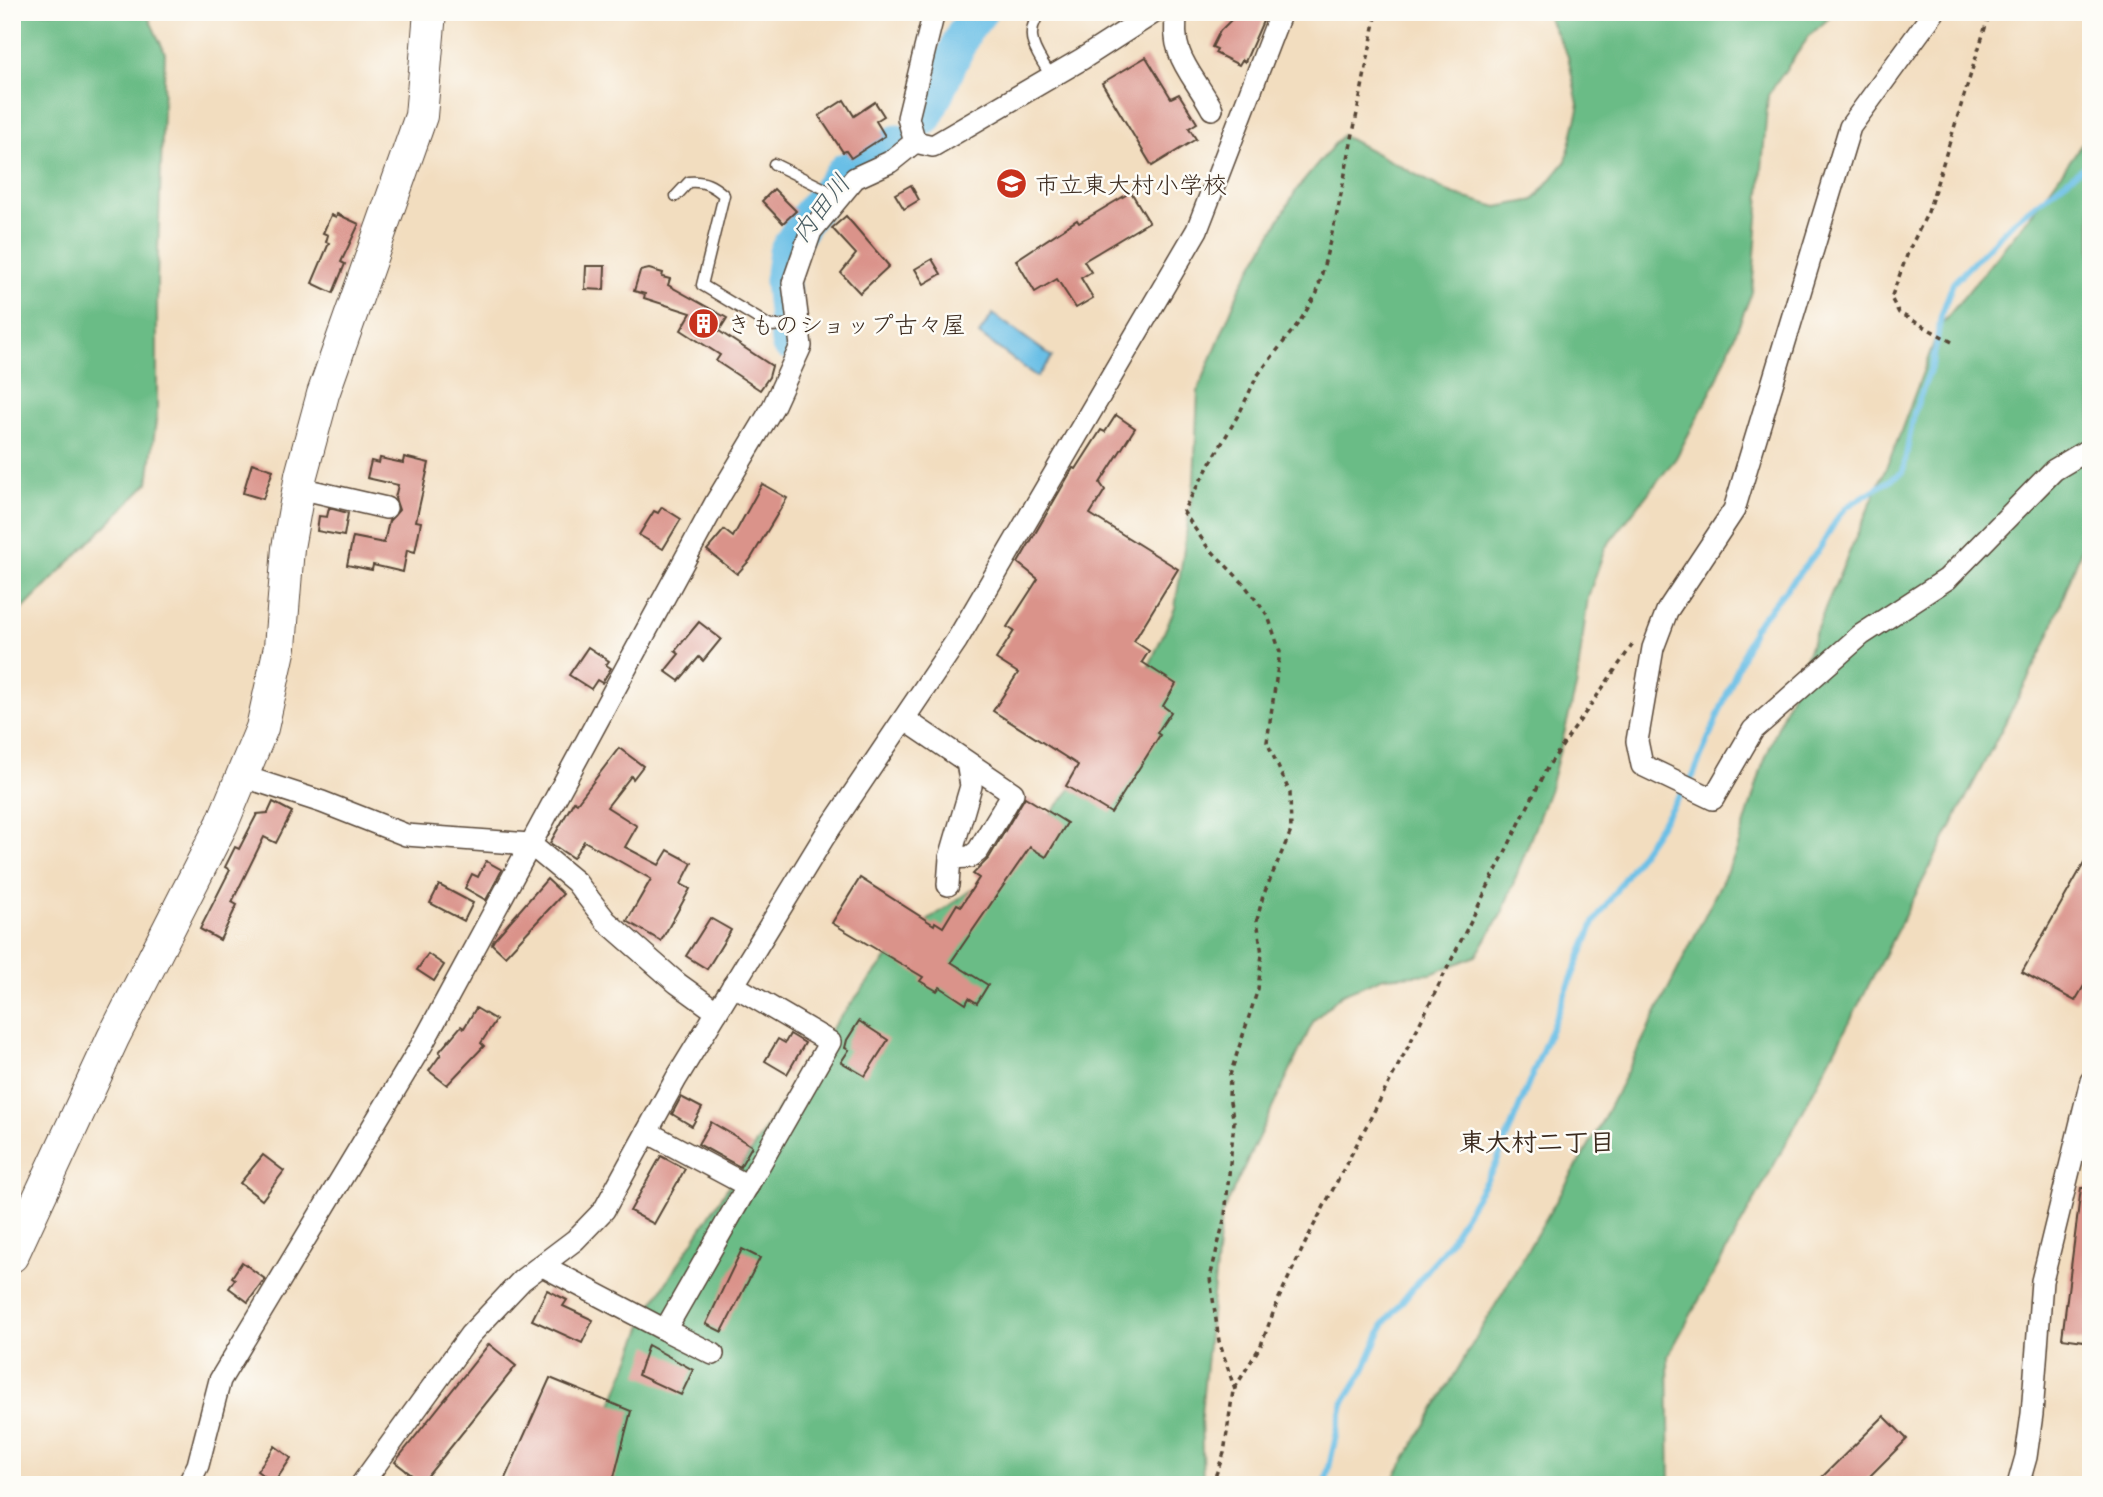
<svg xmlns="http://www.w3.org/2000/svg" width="2103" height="1497" viewBox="0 0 2103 1497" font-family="'Patrick Hand','Klee One',sans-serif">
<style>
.forest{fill:#6bbc86;stroke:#537352;stroke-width:2}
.water{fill:#6abfe6;stroke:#527482;stroke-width:2}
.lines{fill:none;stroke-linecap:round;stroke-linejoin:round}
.stream{stroke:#6abfe6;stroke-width:6}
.river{stroke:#6abfe6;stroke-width:35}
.building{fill:#da938a}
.lane-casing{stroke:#564536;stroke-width:13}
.street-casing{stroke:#564536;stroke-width:24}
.secondary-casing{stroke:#564536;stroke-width:34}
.path{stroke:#564536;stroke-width:3.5;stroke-dasharray:5 5;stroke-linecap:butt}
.lane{stroke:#fff;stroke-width:10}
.street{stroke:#fff;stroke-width:21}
.secondary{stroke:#fff;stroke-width:32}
.labels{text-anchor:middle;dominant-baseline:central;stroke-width:5;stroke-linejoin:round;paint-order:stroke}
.poi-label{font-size:24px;fill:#3b2a1e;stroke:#fdfcf7;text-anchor:start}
.water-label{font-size:26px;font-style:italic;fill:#4b5e64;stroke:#fdfcf7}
.neighbourhood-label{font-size:26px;font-weight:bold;fill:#3b2a1e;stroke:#fdfcf7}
</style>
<rect width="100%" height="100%" fill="#fdfcf7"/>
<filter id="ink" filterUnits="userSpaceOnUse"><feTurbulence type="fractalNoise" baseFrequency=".0143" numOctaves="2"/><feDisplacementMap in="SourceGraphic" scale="14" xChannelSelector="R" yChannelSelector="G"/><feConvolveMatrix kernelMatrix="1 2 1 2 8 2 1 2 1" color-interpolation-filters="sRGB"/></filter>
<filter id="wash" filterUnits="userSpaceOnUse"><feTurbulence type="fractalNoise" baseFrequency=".00686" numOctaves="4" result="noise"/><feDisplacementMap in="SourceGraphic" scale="28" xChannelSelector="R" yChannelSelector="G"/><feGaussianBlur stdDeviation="1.57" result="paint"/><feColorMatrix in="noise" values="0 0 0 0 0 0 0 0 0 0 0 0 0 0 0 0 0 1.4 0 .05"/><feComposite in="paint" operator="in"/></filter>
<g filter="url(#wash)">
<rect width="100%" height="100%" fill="#f2ddbf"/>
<!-- forest -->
<g class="forest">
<path d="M12,12H146L165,53L157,279V413L148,483L12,620Z"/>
<path d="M1545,12H1836L1810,35L1768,95L1752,292L1715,384L1676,458L1605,548L1588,597L1576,688L1550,788L1502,913L1476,956L1431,974L1384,977L1342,994L1314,1020L1221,1216L1201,1414L1203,1485H580L650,1308L824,1038L902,939L1013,860L1085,772L1145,675L1175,608L1194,482L1198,391L1241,286L1297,189L1342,135L1452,194L1497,207L1534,200L1566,161L1579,109L1568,56Z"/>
<path d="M2091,131V523L2045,646L1790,1136L1668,1356L1670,1485H1390L1599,1128L1736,853L1762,767L1826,606L1895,447L1940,326L2038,206Z"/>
</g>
<!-- water -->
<path class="water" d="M993,314L1052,357L1037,377L979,334Z"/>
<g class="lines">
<!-- stream -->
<path class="stream" d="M1325,1485L1343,1404L1364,1370L1384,1324L1446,1247L1496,1164L1594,923L1693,776L1754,628L1820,548L1838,517L1848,506L1903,472L1914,413L1933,362L1941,316L1953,283L2013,222L2091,161"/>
<!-- river -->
<g class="river">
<path d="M925,118L965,31L980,12"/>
<path d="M788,343L782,280L786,252L806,219L845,170L879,158L897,142"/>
</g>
</g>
<g id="blocks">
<!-- building -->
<g class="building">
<path d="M1239,12H1267L1245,62L1242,60L1239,65L1215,53L1217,49L1212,47L1220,31Z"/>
<path d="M1146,57L1171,98L1179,94L1197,123L1189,128L1196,139L1152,166L1102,83Z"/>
<path d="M844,100L854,116L875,102L884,116L876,121L885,136L851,158L846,151L843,152L819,116Z"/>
<path d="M911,185L919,200L904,209L895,194Z"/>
<path d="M774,189L796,211L783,223L762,201Z"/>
<path d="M1131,192L1149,222L1084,261L1091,272L1081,278L1093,298L1076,308L1057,279L1035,292L1016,260L1077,220L1079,223Z"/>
<path d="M337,214L359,224L341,262L345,264L333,293L312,283L329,243L326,242L328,235L323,233L331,215L336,217Z"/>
<path d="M846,216L889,266L860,293L841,273L856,254L832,228Z"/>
<path d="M932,259L941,274L924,284L915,269Z"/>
<path d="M586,266H605L604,290L585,289Z"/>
<path d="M649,269L663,273L662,277L670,279L668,285L727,318L719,331L772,366L769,377L760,390L716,361L720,355L681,330L691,313L644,298L645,294L634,291L640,271Z"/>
<path d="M1116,415L1135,428L1100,483L1105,490L1090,514L1178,569L1134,641L1149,651L1142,662L1176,684L1163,706L1171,712L1157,733L1160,735L1111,813L1066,786L1078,765L993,711L1018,673L996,659L1014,631L1007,627L1038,579L1018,563L1073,468L1076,469L1101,430L1105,432Z"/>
<path d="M404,457L429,463L416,521L421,522L415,552L407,550L403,572L373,565L372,570L347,565L353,537L384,543L389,521L399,510L395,498L398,485L367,478L371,461L379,463L380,458L403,463Z"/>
<path d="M252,463L273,470L263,499L243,493Z"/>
<path d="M762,484L787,498L750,560L737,574L707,550L724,530L733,537Z"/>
<path d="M662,507L681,519L663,549L639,535L654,511L658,513Z"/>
<path d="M329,508L348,513L344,536L317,531L319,516L327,517Z"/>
<path d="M699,622L721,639L703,661L699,657L679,681L665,671L679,654L675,651Z"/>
<path d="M588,647L609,661L606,665L611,668L602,683L597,680L591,689L569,675Z"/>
<path d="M619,748L643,766L633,779L631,776L607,807L637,826L625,847L659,865L668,850L692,863L681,884L690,889L661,941L627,921L651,879L584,841L573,858L550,843L574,801L577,803Z"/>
<path d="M1025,797L1067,823L1046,857L1030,847L951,962L988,985L977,1003L969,998L966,1004L940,987L937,991L920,981L923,977L832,923L860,878L934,925L935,922L943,927L957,904L961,906L979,878L973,874L989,858Z"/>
<path d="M273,802L292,812L276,843L264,837L232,902L237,905L220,940L200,929L230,870L225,867L235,847L239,849L257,814L268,813Z"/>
<path d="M2091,851V974L2075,1001L2022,972Z"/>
<path d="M486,861L502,870L486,900L465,888L472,874L478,877Z"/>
<path d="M547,879L563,894L505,956L492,944L494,940Z"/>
<path d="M439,885L473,903L464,921L430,903Z"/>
<path d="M710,918L731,930L707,969L686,956Z"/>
<path d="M428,954L444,965L434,981L417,970Z"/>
<path d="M476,1008L496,1020L481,1043L484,1046L447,1085L429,1071L441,1054L439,1052L461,1026L464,1028Z"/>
<path d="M859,1021L888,1040L865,1076L841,1062L849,1050L845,1048L847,1040Z"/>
<path d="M790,1034L805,1043L787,1074L765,1061L778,1039L785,1043Z"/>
<path d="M681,1097L702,1108L692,1126L672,1114Z"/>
<path d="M711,1122L752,1146L740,1167L698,1144Z"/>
<path d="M263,1155L284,1171L262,1200L240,1183Z"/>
<path d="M661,1156L685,1169L654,1224L630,1211Z"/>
<path d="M2081,1188H2091V1342L2062,1338Z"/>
<path d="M742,1249L760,1258L722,1332L706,1324Z"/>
<path d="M242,1262L265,1279L248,1302L229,1288L235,1279L232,1277Z"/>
<path d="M547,1290L567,1300L563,1306L593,1320L582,1343L532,1320Z"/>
<path d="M489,1344L516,1366L422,1483L395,1462Z"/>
<path d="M648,1345L693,1370L681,1395L638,1375Z"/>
<path d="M550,1378L631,1411L612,1485H502Z"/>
<path d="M1884,1416L1907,1439L1861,1485H1814Z"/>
<path d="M275,1446L291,1458L274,1483L257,1471Z"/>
</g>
</g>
</g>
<g filter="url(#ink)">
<use href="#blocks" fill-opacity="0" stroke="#564536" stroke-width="2"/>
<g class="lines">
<defs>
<g id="lane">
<path d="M1041,12C1021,35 1038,56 1052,77"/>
<path d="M774,164L825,189L837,200"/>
<path d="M676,196L689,182C705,181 712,185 724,195L702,285L770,326L798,324"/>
</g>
<g id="street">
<path d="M1177,12C1169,56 1192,72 1212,109"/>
<path d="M1934,12L1850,127L1734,510L1667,611L1653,648L1637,741L1642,765L1713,799L1753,730L1861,635L1947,579L2054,470L2091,448"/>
<path d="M915,142L933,146L1082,59L1155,12"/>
<path d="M915,142L908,118L934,12"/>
<path d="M299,488L386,508"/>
<path d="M904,719L1013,793L978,851L970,857L950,858L971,786L967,762"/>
<path d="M242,776L322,802L406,835L530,844L576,882L606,921L677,983L717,1012"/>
<path d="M948,885L950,858"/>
<path d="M647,1132L748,1186"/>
<path d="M543,1266L665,1330L830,1042L733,985"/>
<path d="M665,1330L713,1354"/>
<path d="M188,1485L198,1465L220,1380L423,1043L716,502L773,407L801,346L793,283L811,231L855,178L890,162L915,142"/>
<path d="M361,1485L470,1335L522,1280L575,1240L604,1210L676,1079L824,837L957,640L1197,230L1281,12"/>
<path d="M2018,1485L2026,1457L2032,1414L2042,1281L2091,1081"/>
</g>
<path id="secondary" d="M12,1256L113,1038L222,824L262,728L280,647L288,548L301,475L323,394L421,116L430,12"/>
</defs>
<!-- lane casing -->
<use href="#lane" class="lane-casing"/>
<!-- street casing -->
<use href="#street" class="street-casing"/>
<!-- secondary casing -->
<use href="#secondary" class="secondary-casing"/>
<!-- path -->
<g class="path">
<path d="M1952,342L1899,313L1891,298L1909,250L1928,212L1990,12"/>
<path d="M1235,1390L1219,1341L1210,1278L1225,1216L1234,1122L1229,1097L1230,1075L1258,989L1262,954L1257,920L1263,896L1291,831L1290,793L1267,742L1280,652L1268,616L1243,583L1206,545L1183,511L1241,410L1257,376L1300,321L1317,293L1338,209L1377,12"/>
<path d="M1212,1485L1224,1453L1233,1391L1261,1345L1278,1300L1312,1229L1409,1045L1547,768L1633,644"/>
</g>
<!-- lane -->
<use href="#lane" class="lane"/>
<!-- street -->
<use href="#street" class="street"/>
<!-- secondary -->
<use href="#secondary" class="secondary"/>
</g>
</g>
<!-- icons -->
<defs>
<symbol id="school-disc" viewBox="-11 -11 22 22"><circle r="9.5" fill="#c8321e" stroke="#fdfcf7"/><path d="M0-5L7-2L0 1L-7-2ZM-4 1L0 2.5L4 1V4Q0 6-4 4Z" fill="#fff"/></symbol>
<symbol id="building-disc" viewBox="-11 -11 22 22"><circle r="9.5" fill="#c8321e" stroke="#fdfcf7"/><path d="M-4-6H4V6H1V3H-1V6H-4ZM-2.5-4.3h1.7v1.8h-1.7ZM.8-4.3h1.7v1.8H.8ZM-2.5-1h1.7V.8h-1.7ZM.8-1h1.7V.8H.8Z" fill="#fff"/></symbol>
</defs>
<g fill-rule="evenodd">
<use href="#school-disc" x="994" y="166" width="35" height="35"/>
<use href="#building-disc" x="686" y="306" width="35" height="35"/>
</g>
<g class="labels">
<!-- poi labels -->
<g class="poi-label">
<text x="1035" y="184">市立東大村小学校</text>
<text x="727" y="324">きものショップ古々屋</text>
</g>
<!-- water labels -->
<g class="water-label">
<text transform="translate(820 208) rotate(-52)">内田川</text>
</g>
<!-- neighbourhood labels -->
<g class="neighbourhood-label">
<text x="1537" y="1141">東大村二丁目</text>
</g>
</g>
<!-- margin -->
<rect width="2103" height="1497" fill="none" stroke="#fdfcf7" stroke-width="42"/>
</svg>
